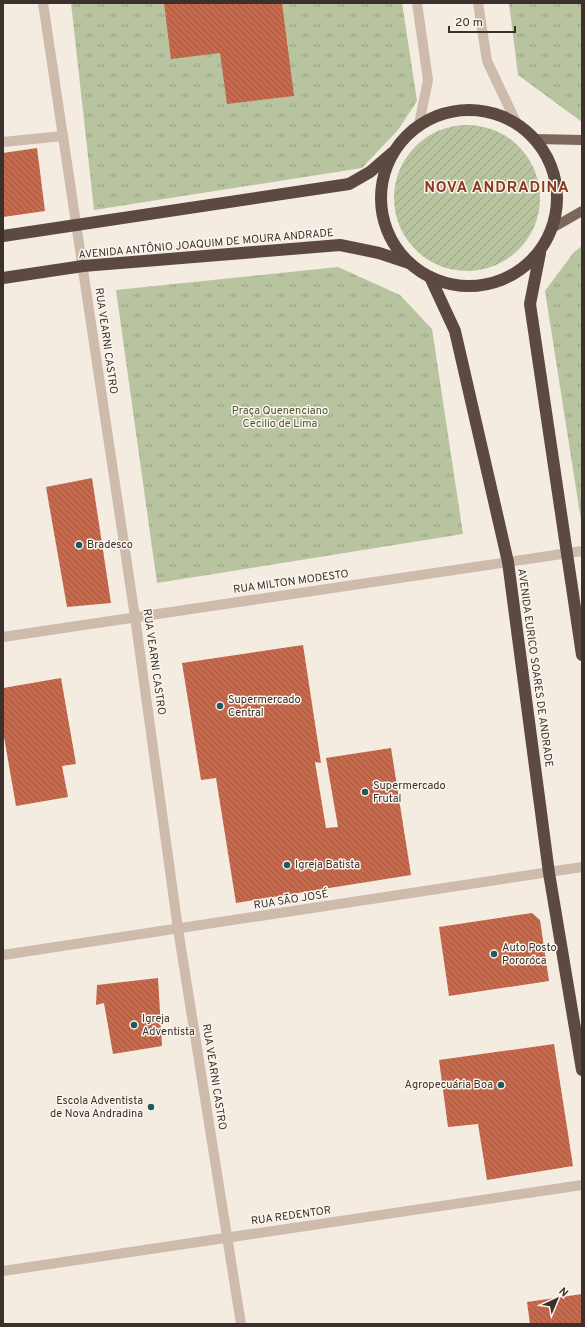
<svg xmlns="http://www.w3.org/2000/svg" width="585" height="1327" viewBox="0 0 585 1327" font-family="Overpass,sans-serif">
<style>
.grass{fill:url(#grass-tufts)}
.garden{fill:url(#garden-furrows)}
.building{fill:url(#building-back-hatch)}
.lines{fill:none;stroke-linecap:round;stroke-linejoin:round}
.minor{stroke:#cdbbac;stroke-width:10}
.major{stroke:#7d675c;stroke-width:10}
.highway{stroke:#5c4a42;stroke-width:12}
.poi-dot{fill:#1f5a5e;stroke:#fbf5ee;stroke-width:1.5}
.labels{text-anchor:middle;dominant-baseline:central;stroke-width:3;stroke-linejoin:round;paint-order:stroke}
.street-label{font-size:11px;fill:#3b302b;stroke:#fbf5ee}
.park-label{font-size:11px;fill:#4a5a2e;stroke:#fbf5ee}
.poi-label{font-size:11px;fill:#3b302b;stroke:#fbf5ee;text-anchor:start}
.district-label{font-size:15px;font-weight:bold;letter-spacing:1px;fill:#8c3b22;stroke:#fbf5ee}
</style>
<defs>
<pattern id="grass-tufts" width="24" height="20" patternUnits="userSpaceOnUse"><rect width="24" height="20" fill="#b8c4a0"/><path d="M3 7l-1-3M5 7V3M7 7l1-3M15 17l-1-3M17 17v-4M19 17l1-3" fill="none" stroke="#97a083"/></pattern>
<pattern id="garden-furrows" width="10" height="10" patternUnits="userSpaceOnUse"><rect width="10" height="10" fill="#b8c4a0"/><path d="M-1 1l2-2M0 10L10 0M9 11l2-2" fill="none" stroke="#97a083"/></pattern>
<pattern id="building-back-hatch" width="6" height="6" patternUnits="userSpaceOnUse"><rect width="6" height="6" fill="#c8694b"/><path d="M-1 5l2 2M0 0l6 6M5-1l2 2" fill="none" stroke="#a4573f"/></pattern>
</defs>
<rect width="100%" height="100%" fill="#f4ebe1"/>
<!-- grass -->
<g class="grass">
<path d="M71,3H402L417,101L398,130L362,168L94,210Z"/>
<path d="M509,3H582V122L518,75Z"/>
<path d="M582,246V520H581L545,291L574,252Z"/>
<path d="M338,267L400,295L432,329L463,534L157,583L116,290Z"/>
</g>
<!-- garden -->
<circle class="garden" cx="467" cy="198" r="73"/>
<!-- building -->
<g class="building">
<path d="M164,3H282L294,96L227,104L220,53L171,59Z"/>
<path d="M37,148L45,211L3,217V153Z"/>
<path d="M92,478L111,603L67,607L46,487Z"/>
<path d="M303,645L321,763L315,762L326,828L338,827L326,758L391,748L411,875L236,903L216,778L201,780L182,663Z"/>
<path d="M61,678L76,764L62,766L68,797L16,806L3,731V688Z"/>
<path d="M532,913L540,920L549,981L449,996L439,927Z"/>
<path d="M158,978L162,1046L113,1054L104,1003L96,1005L97,985Z"/>
<path d="M554,1044L573,1166L487,1180L478,1124L448,1127L439,1060Z"/>
<path d="M582,1294V1324H530L527,1302Z"/>
</g>
<g class="lines">
<!-- minor -->
<g class="minor">
<path d="M43,3L135,617L178,929L241,1324"/>
<path d="M417,3L428,80L419,124"/>
<path d="M478,3L487,61L516,122"/>
<path d="M3,142L63,136"/>
<path d="M3,637L582,551"/>
<path d="M3,955L582,867"/>
<path d="M3,1271L582,1185"/>
</g>
<!-- major -->
<g class="major">
<path d="M536,139L582,140"/>
<path d="M554,227L582,211"/>
</g>
<!-- highway -->
<g class="highway">
<circle cx="469" cy="198" r="88"/>
<path d="M3,236L349,184L370,172L392,153"/>
<path d="M540,253L530,304L582,655"/>
<path d="M430,277L455,331L508,562L549,873L582,1070"/>
<path d="M3,278L83,266L340,245L379,253L409,263"/>
</g>
</g>
<!-- markers -->
<g class="poi-dot">
<circle cx="79" cy="545" r="4"/>
<circle cx="220" cy="706" r="4"/>
<circle cx="365" cy="792" r="4"/>
<circle cx="287" cy="865" r="4"/>
<circle cx="494" cy="954" r="4"/>
<circle cx="134" cy="1025" r="4"/>
<circle cx="501" cy="1085" r="4"/>
<circle cx="151" cy="1107" r="4"/>
</g>
<g class="labels">
<!-- street labels -->
<g class="street-label">
<text transform="translate(206 244) rotate(-5)">AVENIDA ANTÔNIO JOAQUIM DE MOURA ANDRADE</text>
<text transform="translate(106 341) rotate(82)">RUA VEARNI CASTRO</text>
<text transform="translate(291 582) rotate(-8)">RUA MILTON MODESTO</text>
<text transform="translate(154 662) rotate(82)">RUA VEARNI CASTRO</text>
<text transform="translate(535 668) rotate(82)">AVENIDA EURICO SOARES DE ANDRADE</text>
<text transform="translate(291 900) rotate(-9)">RUA SÃO JOSÉ</text>
<text transform="translate(214 1077) rotate(81)">RUA VEARNI CASTRO</text>
<text transform="translate(291 1216) rotate(-8)">RUA REDENTOR</text>
</g>
<!-- park labels -->
<g class="park-label">
<text x="280" y="411">Praça Quenenciano<tspan x="280" dy="13">Cecilio de Lima</tspan></text>
</g>
<!-- poi labels -->
<g class="poi-label">
<text x="87" y="545">Bradesco</text>
<text x="228" y="700">Supermercado<tspan x="228" dy="13">Central</tspan></text>
<text x="373" y="786">Supermercado<tspan x="373" dy="13">Frutal</tspan></text>
<text x="295" y="865">Igreja Batista</text>
<text x="502" y="948">Auto Posto<tspan x="502" dy="13">Pororóca</tspan></text>
<text x="142" y="1019">Igreja<tspan x="142" dy="13">Adventista</tspan></text>
<text x="493" y="1085" text-anchor="end">Agropecuária Boa</text>
<text x="143" y="1101" text-anchor="end">Escola Adventista<tspan x="143" dy="13">de Nova Andradina</tspan></text>
</g>
<!-- district labels -->
<g class="district-label">
<text x="497" y="188">NOVA ANDRADINA</text>
</g>
</g>
<!-- border -->
<rect width="585" height="1327" fill="none" stroke="#3b302b" stroke-width="8"/>
<!-- north arrow -->
<g transform="translate(557 1299) rotate(44)" stroke="#fbf5ee" stroke-width="3" paint-order="stroke">
<path d="M0-3L7 15L0 10L-7 15Z" fill="#3b302b"/>
<text y="-6" font-size="11" font-weight="bold" text-anchor="middle" fill="#3b302b">N</text>
</g>
<!-- scale -->
<path d="M449 26v6h66v-6" fill="none" stroke="#3b302b" stroke-width="2"/>
<text x="455" y="26" font-size="12" fill="#3b302b" stroke="#fbf5ee" stroke-width="3" paint-order="stroke">20 m</text>
</svg>
